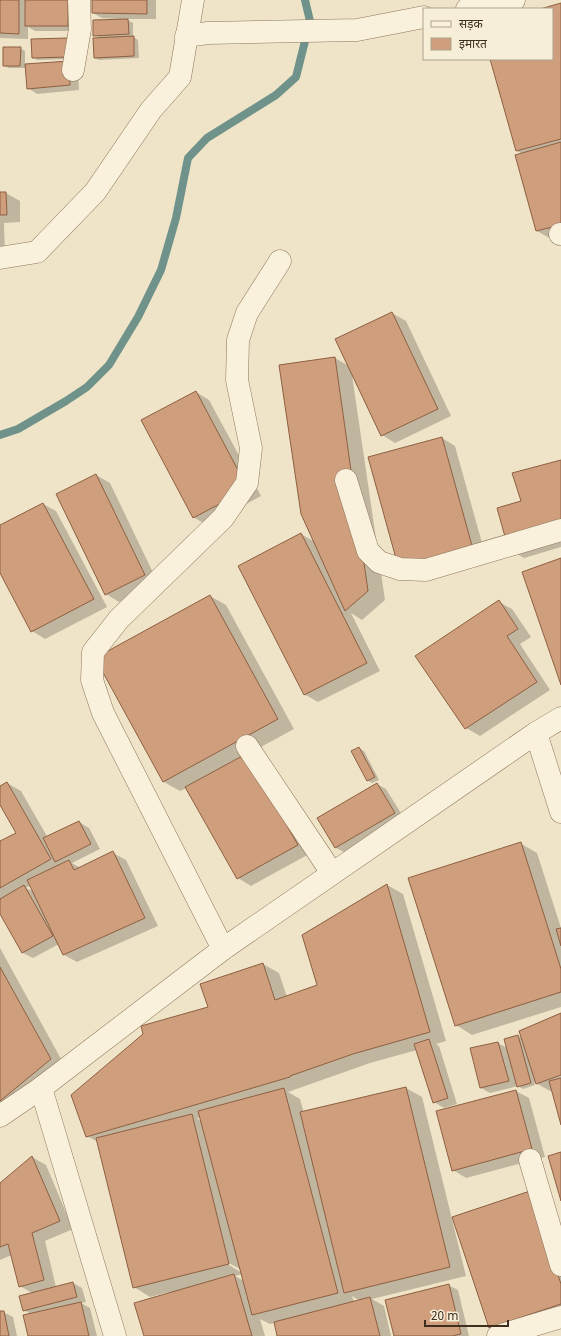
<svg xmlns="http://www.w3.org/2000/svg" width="561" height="1336" viewBox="0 0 561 1336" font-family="Georgia,'Noto Sans Devanagari',serif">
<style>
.shadow{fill:#0003;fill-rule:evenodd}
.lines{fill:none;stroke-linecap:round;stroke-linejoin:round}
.stream{stroke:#6f938a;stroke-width:8}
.building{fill:#cf9f7d;stroke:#8d5f41}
.minor-casing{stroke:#8d765c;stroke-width:23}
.minor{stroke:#faf1dc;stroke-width:22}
</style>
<rect width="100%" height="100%" fill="#f0e4c8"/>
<!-- shadow -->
<g class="shadow">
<path d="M0,0H77V31H35L28,27V39L0,38Z"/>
<path d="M93,0H156V19H126L133,23V37L138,40L139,58L99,60L95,58L100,38L94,35L118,20V19L102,18L93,13Z"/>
<path d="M561,4V238L553,240L537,231L516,156L523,154L517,151L491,59H552V9H544Z"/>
<path d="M32,40L73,59L37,60L33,57Z"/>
<path d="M20,48L25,51V65L68,62L78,68L79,90L37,94L28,88L26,68H9L4,66Z"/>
<path d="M0,193H6L20,201V222L4,223L5,256H0Z"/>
<path d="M392,313L406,321L451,416L395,443L382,435L352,375L385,600L362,620L351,613L380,671L318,702L304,694L301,534L315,542L335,358L349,366Z"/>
<path d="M196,392L209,400L261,496L207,525L193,517Z"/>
<path d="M442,438L455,446L487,561L414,581L401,573Z"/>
<path d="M561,461V547L524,558L510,550L522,502Z"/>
<path d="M96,475L110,483L158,583L119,602L106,594Z"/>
<path d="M43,504L56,511L107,607L45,639L32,631L0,571V526Z"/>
<path d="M210,596L226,605L294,729L246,755L311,853L251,886L238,878L187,788L180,791L164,782L96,658Z"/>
<path d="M499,602L512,609L531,637L520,644L550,690L480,736L466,728Z"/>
<path d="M359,748L364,751L379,780L372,783L367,780Z"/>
<path d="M7,783L21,791L48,838L79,822L89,828L100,849L72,863L81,868L113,853L126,860L158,926L77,962L64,955L59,944L33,958L23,953L0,913V842L17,833L0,803V787ZM31,885L34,892L26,888Z"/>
<path d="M377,784L386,789L404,818L346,853L336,848L319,819Z"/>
<path d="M520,843L537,853L561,928V1007L472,1035L456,1025Z"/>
<path d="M387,885L403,894L446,1041L436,1044L439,1046L457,1104L444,1108L434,1102L417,1050L370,1063L288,1092L300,1099L304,1113L406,1088L422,1097L466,1276L372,1299L384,1306L391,1336H278L275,1323L270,1324L260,1319L265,1336H145L170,1294L169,1292L150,1297L134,1287L98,1142L87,1136L209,1007L263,964L279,973L287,997L318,986ZM201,1117L202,1122L197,1118ZM225,1261L242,1270V1273L224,1262ZM242,1274L244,1281L235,1276ZM352,1296L360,1301L354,1302Z"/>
<path d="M0,948L66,1068L0,1124Z"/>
<path d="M561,1014V1121L552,1090L550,1091L534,1082L535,1085L523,1089L518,1086L490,1093L481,1088L498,1043L507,1048L518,1036L523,1039Z"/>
<path d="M516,1091L529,1098L545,1157L466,1178L453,1170Z"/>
<path d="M32,1157L46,1165L73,1229L45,1241L56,1287L73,1283L82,1288L86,1302L81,1303L90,1308L97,1336H29L31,1314L24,1310L32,1293L20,1286L12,1255L0,1260V1184Z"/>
<path d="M561,1253V1316L504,1335L490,1327Z"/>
<path d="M448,1285L458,1290L469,1336H395Z"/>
<path d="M0,1312H3L13,1317L17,1336H0Z"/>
</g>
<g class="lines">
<!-- stream -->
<path class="stream" d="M0,435L18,429L66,401L87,387L109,365L138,317L161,270L176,218L188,158L207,138L276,95L296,77L310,21L305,0"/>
</g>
<!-- building -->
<g class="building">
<path d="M0,0H19V34L0,33Z"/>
<rect x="25" y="0" width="43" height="26"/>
<path d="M92,0H147V14L92,13Z"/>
<path d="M561,3V139L516,151L490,59H552V9H540Z"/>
<path d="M128,19L129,34L93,36V20Z"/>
<path d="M134,36V56L94,58L93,38Z"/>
<path d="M68,38L69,57L32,58L31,39Z"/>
<path d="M3,47H21L20,66H3Z"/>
<path d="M69,61L70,85L27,89L25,64Z"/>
<path d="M561,142V225L536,231L515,155Z"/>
<path d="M0,192H6L7,215H0Z"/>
<path d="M392,312L438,409L381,436L335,339Z"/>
<path d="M335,357L368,591L345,611L301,514L279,365Z"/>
<path d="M196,391L248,489L193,518L141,420Z"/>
<path d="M442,437L474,553L400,573L368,457Z"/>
<path d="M561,460V536L509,551L497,508L521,501L512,473Z"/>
<path d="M96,474L145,575L105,595L56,494Z"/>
<path d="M43,503L94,599L31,632L0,573V525Z"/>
<path d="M301,533L367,663L304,695L238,566Z"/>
<path d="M561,558V685L522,572Z"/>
<path d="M210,595L278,719L163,782L95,658Z"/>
<path d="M499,600L518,629L507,636L537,682L465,729L415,656Z"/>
<path d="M359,747L375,777L367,781L351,751Z"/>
<path d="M246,754L298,845L237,879L185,787Z"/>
<path d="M7,782L51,859L0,888V841L16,833L0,805V786Z"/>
<path d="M377,783L395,813L335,848L317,818Z"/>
<path d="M79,821L91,844L55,862L43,838Z"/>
<path d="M521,842L561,969V992L455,1026L408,878Z"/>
<path d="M113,851L145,918L63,955L27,880L69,860L74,870Z"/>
<path d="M387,884L430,1032L353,1054L290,1076V1077L86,1137L71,1095L143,1034L141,1026L208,1007L200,984L263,963L275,1000L317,985L302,935Z"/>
<path d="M24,885L53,936L22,953L0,914V899Z"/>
<path d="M561,928V946L556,929Z"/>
<path d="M0,967L51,1059L0,1101Z"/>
<path d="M561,1013V1075L536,1084L519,1031Z"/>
<path d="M518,1035L531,1083L517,1087L504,1039Z"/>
<path d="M429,1039L448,1098L433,1103L414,1044Z"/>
<path d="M498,1042L509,1081L480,1088L470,1048Z"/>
<path d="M561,1078V1125L549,1081Z"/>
<path d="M406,1087L450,1267L344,1293L300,1112Z"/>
<path d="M284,1088L338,1293L252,1315L198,1111Z"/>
<path d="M516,1090L532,1149L452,1171L436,1111Z"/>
<path d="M192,1114L229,1264L133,1288L96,1138Z"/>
<path d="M561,1152V1201L548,1156Z"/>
<path d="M32,1156L60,1221L32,1233L44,1280L19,1287L8,1244L0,1247V1183Z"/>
<path d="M530,1191L561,1284V1304L489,1328L452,1217Z"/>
<path d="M234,1274L252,1336H144L134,1303Z"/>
<path d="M73,1282L77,1297L23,1311L19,1296Z"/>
<path d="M449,1284L461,1334L452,1336H394L385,1300Z"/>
<path d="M370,1297L380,1336H277L274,1322Z"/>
<path d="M81,1302L89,1336H28L23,1315Z"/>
<path d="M0,1311H4L9,1336H0Z"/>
</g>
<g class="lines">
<defs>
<g id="minor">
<path d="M467,9L514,0"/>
<path d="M186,36L208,33L357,30L424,17"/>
<path d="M73,70L80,29L79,0"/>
<path d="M560,234H561"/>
<path d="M0,258L37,252L95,192L151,110L180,77L193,0"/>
<path d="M346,480L368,551L379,562L400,569L426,570L561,530"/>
<path d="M536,733L561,812"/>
<path d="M247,746L332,873"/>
<path d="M223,949L103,713L92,680L93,652L119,619L223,518L247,483L251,448L237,380L238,340L247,313L280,261"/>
<path d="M41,1088L115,1336"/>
<path d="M0,1116L41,1088L223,949L536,733L561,718"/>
<path d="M530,1160L561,1265"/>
<path d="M498,1336L561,1317"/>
</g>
</defs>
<!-- minor casing -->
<use href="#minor" class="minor-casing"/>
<!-- minor -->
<use href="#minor" class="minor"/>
</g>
<!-- legend -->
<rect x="423" y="8" width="130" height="52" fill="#f7eed8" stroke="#ada18e"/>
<rect x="431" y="21" width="20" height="6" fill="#faf1dc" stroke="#ada18e"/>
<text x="459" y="28" font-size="12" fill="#3d2e20">सड़क</text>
<rect x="431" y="38" width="20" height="12" fill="#cf9f7d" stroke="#ada18e"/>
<text x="459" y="48" font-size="12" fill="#3d2e20">इमारत</text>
<!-- scale -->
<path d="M425 1320v6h83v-6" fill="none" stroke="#3d2e20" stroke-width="2"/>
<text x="431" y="1320" font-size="12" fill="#3d2e20" stroke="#f7eed8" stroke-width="3" paint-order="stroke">20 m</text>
</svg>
